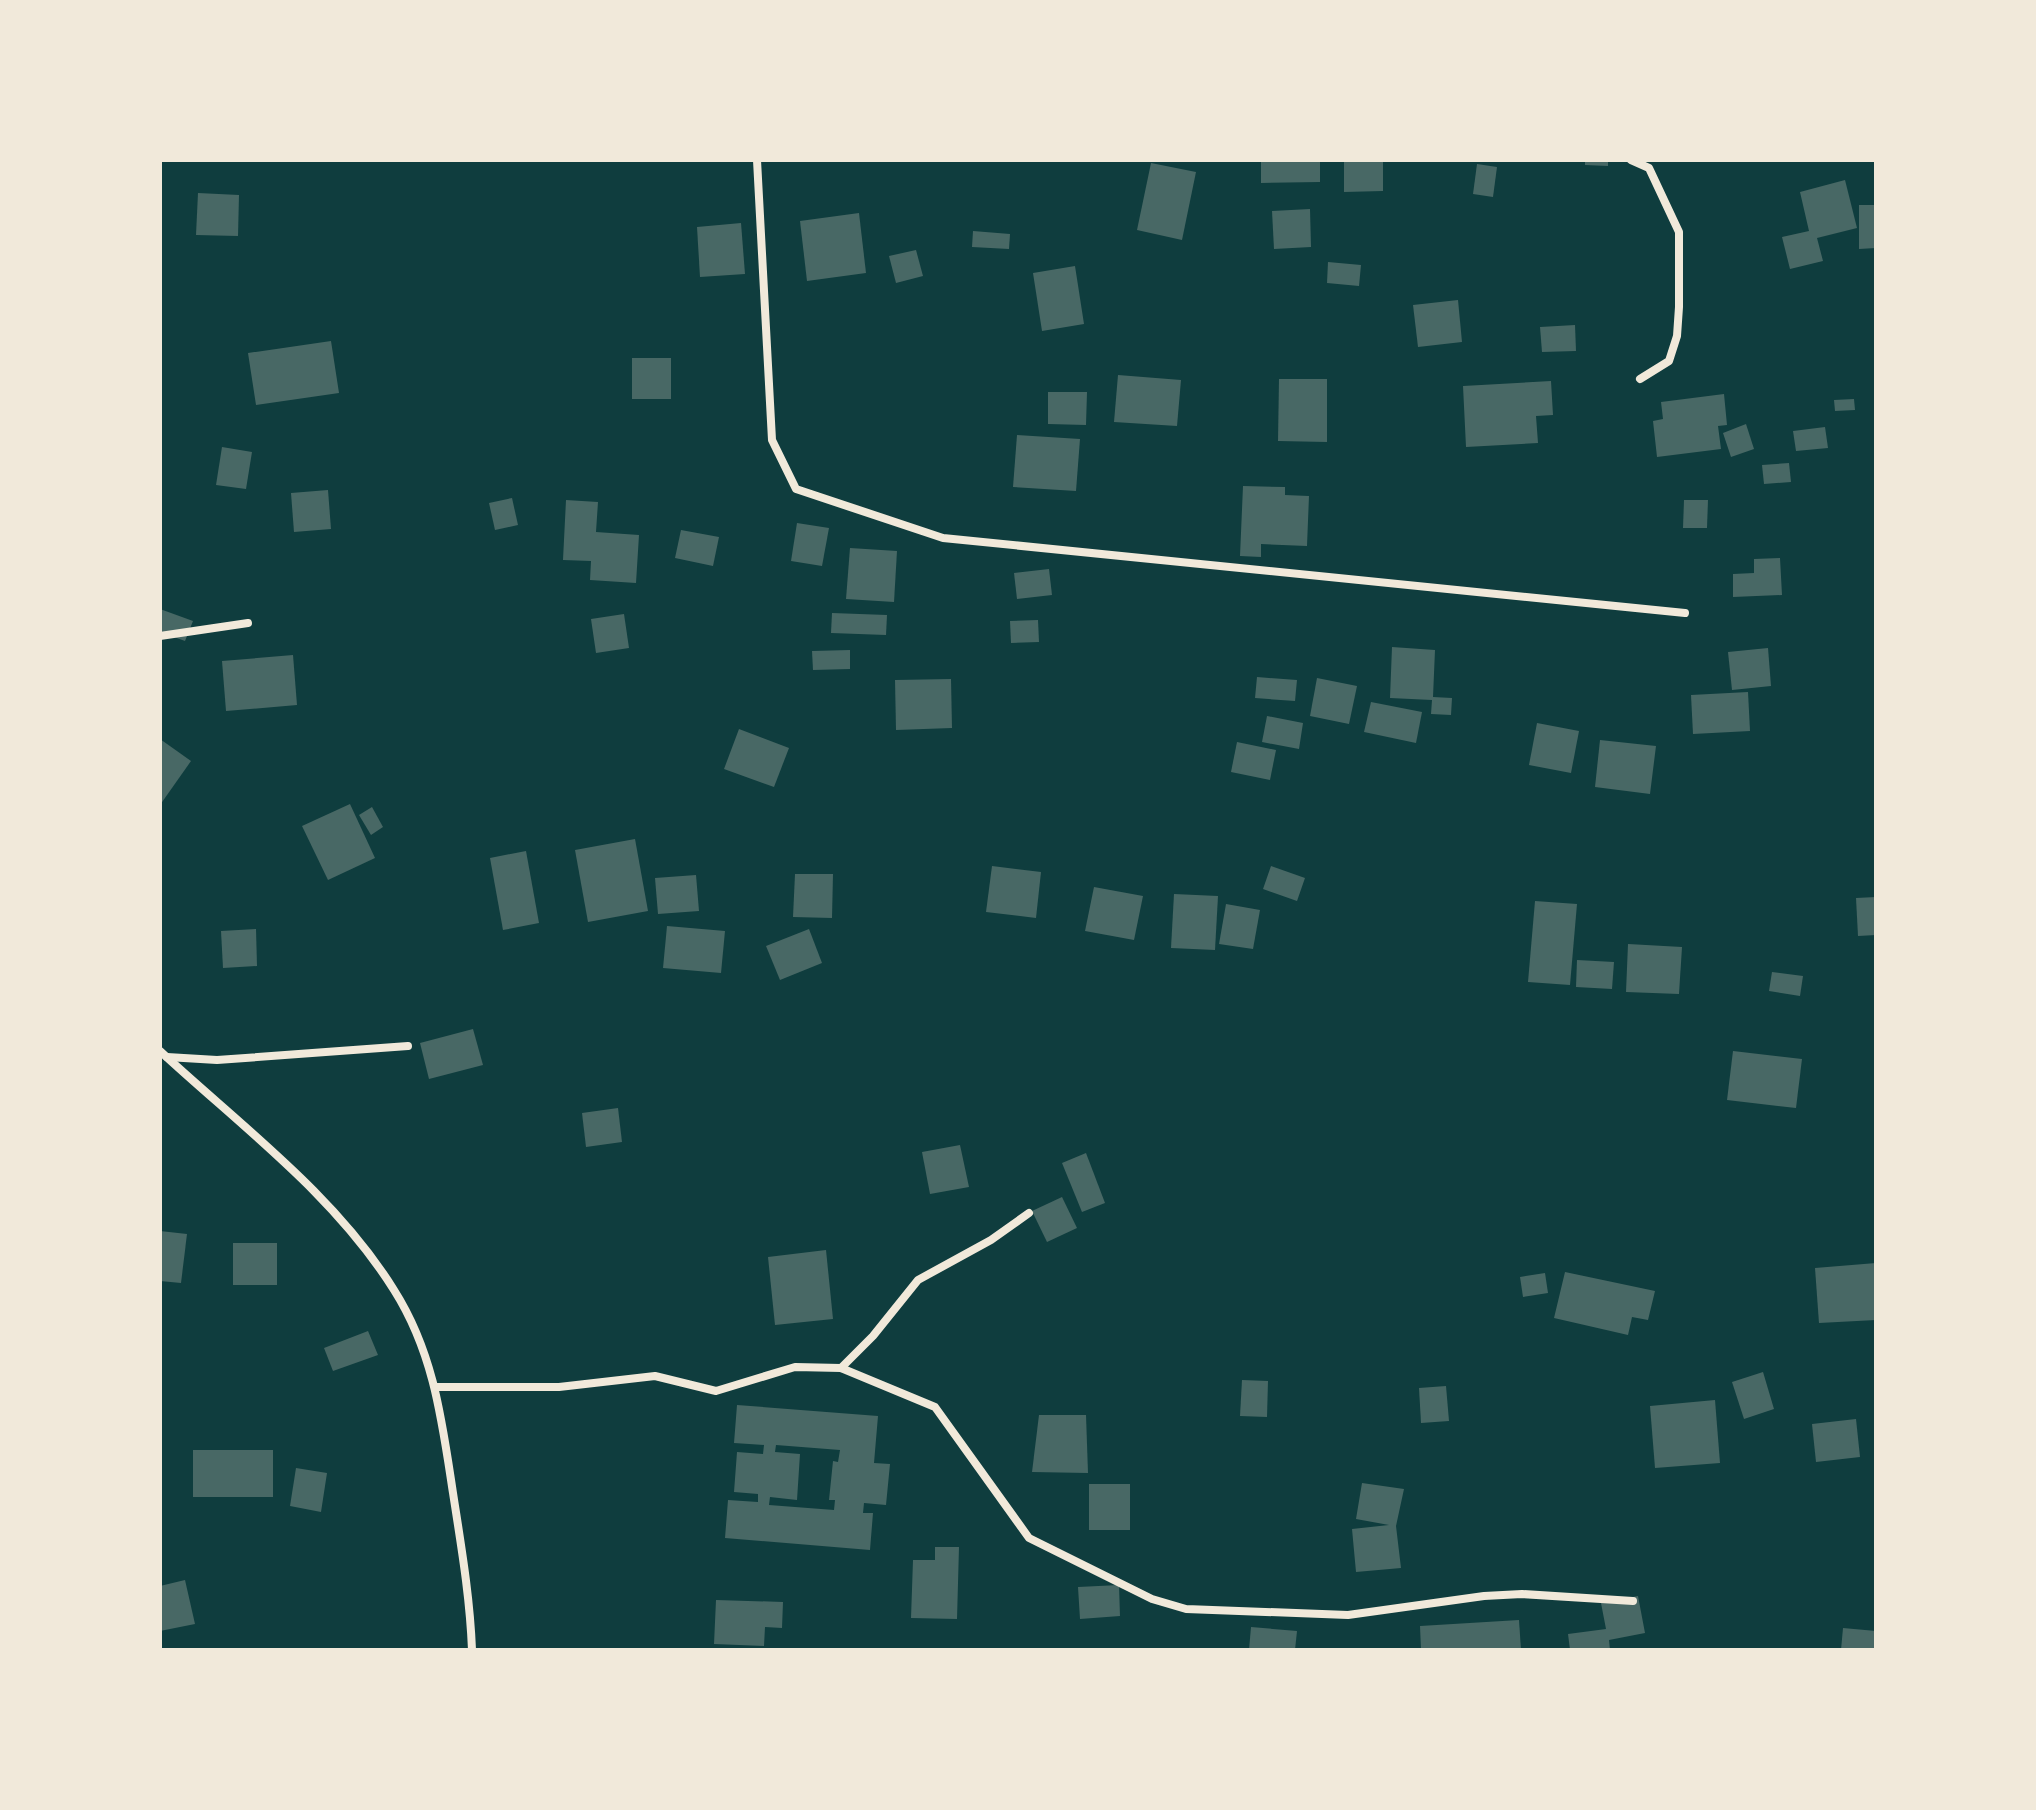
<svg xmlns="http://www.w3.org/2000/svg" width="2036" height="1810" viewBox="0 0 2036 1810" font-family="'IBM Plex Sans',sans-serif">
<style>
.building{fill:#486865;fill-rule:evenodd}
.lines{fill:none;stroke-linecap:round;stroke-linejoin:round}
.minor{stroke:#f1e9da;stroke-width:8}
</style>
<rect width="100%" height="100%" fill="#0f3d3e"/>
<!-- building -->
<g class="building">
<path d="M1261,160H1320V182L1261,183Z"/>
<path d="M1344,160H1383V191L1344,192Z"/>
<path d="M1585,160H1608V166L1585,165Z"/>
<path d="M1151,163L1196,172L1182,240L1137,230Z"/>
<path d="M1477,164L1497,167L1493,197L1473,194Z"/>
<path d="M1845,180L1857,228L1817,238L1823,261L1790,269L1782,237L1809,231L1800,192Z"/>
<path d="M198,193L239,195L238,236L196,235Z"/>
<path d="M1859,205H1876V248L1859,249Z"/>
<path d="M1310,209L1311,247L1274,249L1272,211Z"/>
<path d="M859,213L866,273L807,281L800,221Z"/>
<path d="M741,223L745,274L700,277L697,227Z"/>
<path d="M973,231L1010,234L1009,249L972,247Z"/>
<path d="M916,250L923,276L896,283L889,256Z"/>
<path d="M1328,262L1361,265L1359,286L1327,283Z"/>
<path d="M1075,266L1084,324L1042,331L1033,273Z"/>
<path d="M1458,300L1462,342L1418,347L1413,305Z"/>
<path d="M1575,325L1576,351L1542,352L1540,327Z"/>
<path d="M331,341L339,393L256,405L248,353Z"/>
<rect x="632" y="358" width="39" height="41"/>
<path d="M1118,375L1181,380L1177,426L1114,422Z"/>
<path d="M1279,379H1327V442L1278,441Z"/>
<path d="M1551,381L1553,415L1536,416L1538,443L1466,447L1463,386Z"/>
<path d="M1048,392H1087L1086,425L1048,424Z"/>
<path d="M1724,394L1727,425L1718,426L1721,449L1657,457L1653,421L1663,419L1661,402Z"/>
<path d="M1854,399L1855,410L1835,411L1834,400Z"/>
<path d="M1746,424L1754,449L1731,457L1723,433Z"/>
<path d="M1825,427L1828,448L1796,451L1793,431Z"/>
<path d="M1017,435L1080,439L1076,491L1013,487Z"/>
<path d="M222,447L252,452L246,489L216,485Z"/>
<path d="M1789,463L1791,482L1764,484L1762,465Z"/>
<path d="M1243,486L1285,487V495L1309,496L1307,546L1261,544V557L1240,556Z"/>
<path d="M328,490L331,529L294,532L291,493Z"/>
<path d="M512,498L518,525L495,530L489,503Z"/>
<path d="M566,500L598,502L596,532L639,535L636,583L590,580L591,561L563,560Z"/>
<path d="M1684,500H1708L1707,528H1683Z"/>
<path d="M797,523L829,528L822,566L791,561Z"/>
<path d="M681,530L719,537L713,566L675,558Z"/>
<path d="M850,548L897,551L894,602L846,599Z"/>
<path d="M1780,558L1782,595L1733,597V574L1754,573V559Z"/>
<path d="M1049,569L1052,595L1017,599L1014,573Z"/>
<path d="M160,609L193,621L185,641L160,632Z"/>
<path d="M832,613L887,615L886,635L831,633Z"/>
<path d="M624,614L629,648L596,653L591,619Z"/>
<path d="M1038,620L1039,642L1011,643L1010,621Z"/>
<path d="M1392,647L1435,650L1433,697L1452,698L1451,715L1431,714L1432,700L1390,698Z"/>
<path d="M1768,648L1771,686L1732,690L1728,652Z"/>
<path d="M850,650V669L813,670L812,651Z"/>
<path d="M293,655L297,705L226,711L222,661Z"/>
<path d="M1257,677L1297,680L1295,701L1255,698Z"/>
<path d="M1317,678L1357,686L1349,724L1310,716Z"/>
<path d="M951,679L952,728L896,730L895,680Z"/>
<path d="M1748,692L1750,731L1693,734L1691,695Z"/>
<path d="M1371,702L1422,712L1416,743L1364,732Z"/>
<path d="M1267,716L1303,723L1299,749L1262,742Z"/>
<path d="M1537,723L1579,731L1571,773L1529,765Z"/>
<path d="M739,729L789,748L774,787L724,769Z"/>
<path d="M160,739L191,761L160,805Z"/>
<path d="M1600,740L1656,746L1650,794L1595,787Z"/>
<path d="M1237,742L1276,750L1270,780L1231,772Z"/>
<path d="M350,804L375,858L328,880L302,826Z"/>
<path d="M372,807L383,827L371,835L359,815Z"/>
<path d="M635,839L648,911L588,922L575,850Z"/>
<path d="M526,851L539,923L503,930L490,858Z"/>
<path d="M992,866L1041,872L1036,918L986,912Z"/>
<path d="M1271,866L1305,878L1297,901L1263,889Z"/>
<path d="M795,874H833L832,918L793,917Z"/>
<path d="M696,875L699,911L658,914L655,878Z"/>
<path d="M1094,887L1143,896L1134,940L1085,931Z"/>
<path d="M1174,894L1218,896L1215,950L1171,948Z"/>
<path d="M1876,897V935L1858,936L1856,898Z"/>
<path d="M1535,901L1577,904L1570,985L1528,982Z"/>
<path d="M1226,904L1260,910L1253,949L1219,944Z"/>
<path d="M667,926L725,931L721,973L663,968Z"/>
<path d="M256,929L257,966L223,968L221,931Z"/>
<path d="M809,929L822,963L780,980L766,946Z"/>
<path d="M1628,944L1682,947L1679,994L1626,992Z"/>
<path d="M1577,960L1614,962L1612,989L1576,987Z"/>
<path d="M1772,972L1803,976L1800,996L1769,991Z"/>
<path d="M473,1029L483,1065L429,1079L420,1043Z"/>
<path d="M1733,1051L1802,1059L1796,1108L1727,1100Z"/>
<path d="M618,1108L622,1142L586,1147L582,1113Z"/>
<path d="M960,1145L969,1187L930,1194L922,1152Z"/>
<path d="M1086,1153L1105,1203L1082,1212L1062,1163Z"/>
<path d="M1062,1197L1077,1228L1047,1242L1032,1211Z"/>
<path d="M160,1231L187,1234L181,1283L160,1281Z"/>
<rect x="233" y="1243" width="44" height="42"/>
<path d="M826,1250L833,1319L775,1325L768,1257Z"/>
<path d="M1876,1263V1320L1819,1323L1815,1268Z"/>
<path d="M1565,1272L1655,1291L1648,1320L1632,1317L1628,1335L1554,1318Z"/>
<path d="M1545,1273L1548,1293L1523,1297L1520,1277Z"/>
<path d="M368,1331L378,1355L333,1371L324,1348Z"/>
<path d="M1763,1372L1774,1409L1744,1419L1732,1382Z"/>
<path d="M1242,1380L1268,1381L1267,1417L1240,1416Z"/>
<path d="M1446,1386L1449,1421L1421,1423L1419,1388Z"/>
<path d="M1715,1400L1720,1463L1655,1468L1650,1406Z"/>
<path d="M737,1405L878,1416L874,1463L890,1464L886,1505L864,1503L863,1513H873L870,1550L725,1538L728,1500L758,1502V1494L734,1492L737,1452L763,1454L764,1445L734,1443ZM776,1445L840,1450L838,1462L833,1461L829,1500H835L834,1510L769,1505L770,1497L797,1500L800,1454L775,1452Z"/>
<path d="M1039,1415H1086L1088,1473L1032,1472Z"/>
<path d="M1856,1419L1860,1457L1816,1462L1812,1424Z"/>
<rect x="193" y="1450" width="80" height="47"/>
<path d="M296,1468L327,1473L321,1512L290,1506Z"/>
<path d="M1362,1483L1404,1489L1396,1526L1401,1568L1356,1572L1352,1529L1389,1525L1356,1519Z"/>
<rect x="1089" y="1484" width="41" height="46"/>
<path d="M935,1547H959L957,1619L911,1618L913,1560H935Z"/>
<path d="M185,1580L195,1624L160,1631V1586Z"/>
<path d="M1119,1585L1120,1616L1080,1619L1078,1587Z"/>
<path d="M1638,1596L1645,1633L1609,1640L1610,1650H1570L1568,1634L1606,1629L1601,1603Z"/>
<path d="M716,1600L783,1602L782,1628L765,1627L764,1646L714,1644Z"/>
<path d="M1519,1620L1521,1650H1421L1420,1626Z"/>
<path d="M1251,1627L1297,1631L1295,1650H1249Z"/>
<path d="M1843,1628L1876,1631V1650H1841Z"/>
</g>
<g class="lines">
<!-- minor -->
<g class="minor">
<path d="M757,160L772,440L796,489L943,538L1685,613"/>
<path d="M1631,160L1649,168L1679,232V307L1677,336L1669,361L1640,379"/>
<path d="M160,636L248,623"/>
<path d="M160,1051C241,1126 335,1195 394,1290C434,1353 442,1421 453,1493C461,1545 470,1597 472,1650"/>
<path d="M167,1057L217,1060L408,1046"/>
<path d="M841,1368L873,1336L918,1280L991,1240L1029,1213"/>
<path d="M437,1387H559L655,1376L716,1391L795,1367L841,1368L935,1407L1029,1538L1152,1599L1186,1609L1348,1615L1484,1596L1522,1594L1633,1601"/>
</g>
</g>
<!-- border -->
<rect width="2036" height="1810" fill="none" stroke="#f1e9da" stroke-width="324"/>
</svg>
